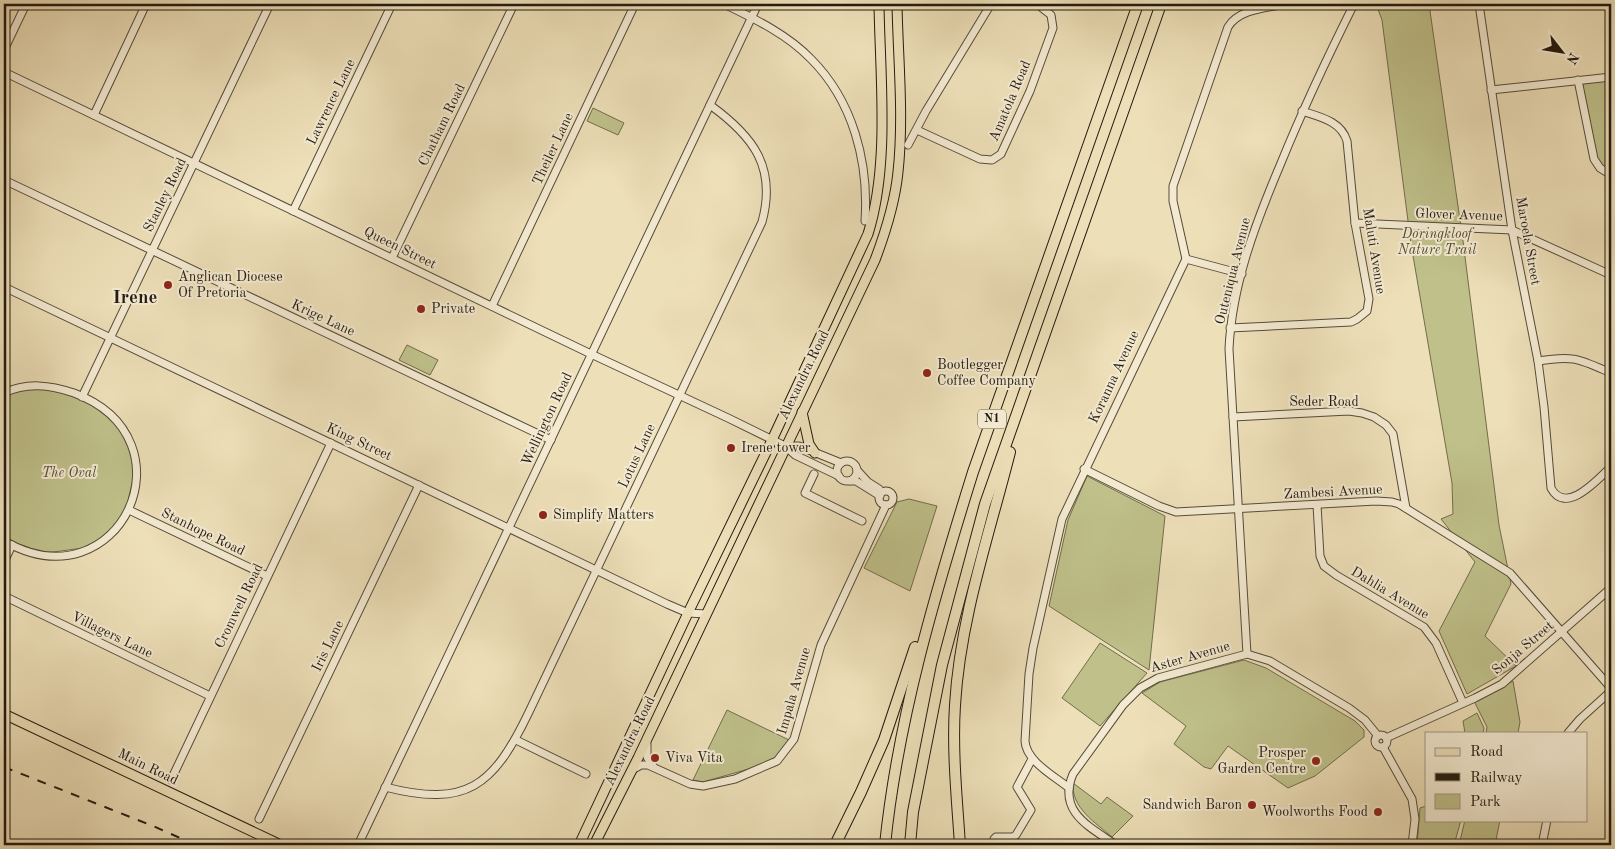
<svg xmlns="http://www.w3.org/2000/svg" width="1615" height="849" viewBox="0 0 1615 849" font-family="'Old Standard TT',serif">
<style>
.green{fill:#bfc08a;stroke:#716d4d}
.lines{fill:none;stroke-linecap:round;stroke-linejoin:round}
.minor-casing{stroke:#564b3a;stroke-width:9}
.major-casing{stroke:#231a10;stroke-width:11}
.highway-casing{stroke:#231a10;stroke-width:12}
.minor{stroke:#f3ead1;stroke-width:7}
.major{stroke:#eddfb8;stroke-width:9}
.highway{stroke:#eddfb8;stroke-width:10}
.rail{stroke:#231a10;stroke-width:2;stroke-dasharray:9 9;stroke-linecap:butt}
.poi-dot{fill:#8f2418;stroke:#f3ead1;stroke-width:2}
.labels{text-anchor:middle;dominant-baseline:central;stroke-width:4;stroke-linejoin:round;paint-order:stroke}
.shield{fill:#f3ead1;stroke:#61584a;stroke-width:1}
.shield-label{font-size:12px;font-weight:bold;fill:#231a10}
.street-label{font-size:14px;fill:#231a10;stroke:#f3ead1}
.park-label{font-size:14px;font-style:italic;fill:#524c35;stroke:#f3ead1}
.poi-label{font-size:14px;fill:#231a10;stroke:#f3ead1;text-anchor:start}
.district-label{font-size:19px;font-weight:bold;fill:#231a10;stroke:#f3ead1}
</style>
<rect width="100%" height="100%" fill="#eddfb8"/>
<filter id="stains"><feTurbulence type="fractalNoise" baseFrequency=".004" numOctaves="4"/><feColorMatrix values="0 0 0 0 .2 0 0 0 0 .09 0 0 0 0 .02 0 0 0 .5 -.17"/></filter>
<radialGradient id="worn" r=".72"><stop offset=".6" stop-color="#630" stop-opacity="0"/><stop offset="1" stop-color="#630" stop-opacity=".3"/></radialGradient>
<!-- green -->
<g class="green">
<path d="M1376,4H1429L1463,241L1499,525L1511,584L1485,636L1516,666L1467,694L1439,631L1475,562L1441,519L1453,514L1452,483L1411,244L1382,20Z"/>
<path d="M1611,76V174L1603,169L1595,157L1581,81Z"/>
<path d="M593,108L624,123L618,135L587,121Z"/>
<path d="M407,345L438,360L430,375L399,360Z"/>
<path d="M51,386L95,404L127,435L135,471L126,509L114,526L99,540L83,548L46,553L4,540V391Z"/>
<path d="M1087,476L1165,516L1149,670L1049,606L1068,520Z"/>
<path d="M909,499L937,506L910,591L864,568L897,502Z"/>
<path d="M1100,643L1147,673L1100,726L1062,698Z"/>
<path d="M1244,660L1266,668L1355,721L1364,730V737L1315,776L1288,788L1228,746L1211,769L1204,767L1174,744L1186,726L1142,693L1160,682Z"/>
<path d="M1513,681L1520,722L1518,733H1486L1487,727L1474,701Z"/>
<path d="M727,710L789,740L776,759L766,764L703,782L693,780Z"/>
<path d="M1477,713L1484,728L1483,733H1465L1463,721Z"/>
<path d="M1073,783L1101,804L1107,797L1133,816L1112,837C1096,823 1071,808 1073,783Z"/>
<path d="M1426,806V820H1461L1454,845H1417L1420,808Z"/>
<path d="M1465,820H1500L1495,845H1459Z"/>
</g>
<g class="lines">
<defs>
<g id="minor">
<path d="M724,4C755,19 787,34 811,59C853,101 869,162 865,221"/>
<path d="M1479,4L1512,230L1538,361L1544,407L1551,488C1566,516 1598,479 1611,467"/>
<path d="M4,50L26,4"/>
<path d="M4,72L591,354L728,418L785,446L795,455L839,476"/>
<path d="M1578,80L1594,159L1600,168L1611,175"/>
<path d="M1491,90L1611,77"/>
<path d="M94,115L146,4"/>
<path d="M917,130L980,159L992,160L1001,154L1030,91L1053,28L1051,15L1037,4"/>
<path d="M908,145L926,111L991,4"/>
<path d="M4,180L551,440"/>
<path d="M293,211L392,4"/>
<path d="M1355,223L1512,230L1611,275"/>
<path d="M392,258L514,4"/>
<path d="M1186,259L1242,274"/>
<path d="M4,287L667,604L688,613L706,614"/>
<path d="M492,306L635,4"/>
<path d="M1230,328L1351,322L1357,319L1367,311L1369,299L1355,223L1347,141C1341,121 1320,117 1302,111"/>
<path d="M1538,361C1574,355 1579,359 1611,373"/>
<path d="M4,393C27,382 50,385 74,393C197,439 120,607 4,541"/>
<path d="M82,397L270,4"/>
<path d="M1233,417L1349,411L1362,413L1374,417L1386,425L1393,434L1406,508"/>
<path d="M785,446H799L841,463"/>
<circle cx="847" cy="471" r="10"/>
<path d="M1084,469L1159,506L1176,512L1376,501L1392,502L1399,504L1510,573L1611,688"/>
<path d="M857,470L868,482L879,489"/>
<path d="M814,474L805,493L862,521"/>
<path d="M850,481H856L880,496"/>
<circle cx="886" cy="498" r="7"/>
<path d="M1317,505L1320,556L1324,566L1336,575L1424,627L1436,643L1463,703"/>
<path d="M129,510L267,576"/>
<path d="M4,562L12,545"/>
<path d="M4,596L210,696"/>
<path d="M1247,654L1229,349C1232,284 1256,222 1281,163C1303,109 1328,56 1354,4"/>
<path d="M1568,733L1580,719L1611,691"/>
<circle cx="1381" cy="741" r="6"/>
<path d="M1386,738L1475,698L1502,684L1611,588"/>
<path d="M516,740L586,774"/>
<path d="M647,744V757L653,766"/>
<path d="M1383,747L1412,799L1415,819L1412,845"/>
<path d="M632,770L641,765H648L690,784L703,786L735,779L777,761L794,739L821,645L886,505"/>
<path d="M171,780L331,443"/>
<path d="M385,787C467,808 493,786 528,714L762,222C777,167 753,136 710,105"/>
<path d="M1069,788C1054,776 1026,761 1025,741L1029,674L1033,648L1062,519L1186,259L1173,201V186L1228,27C1239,9 1266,8 1285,4"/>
<path d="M259,819L419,485"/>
<path d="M358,845L758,4"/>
<path d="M994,845V839L996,837H1013L1016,835L1031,810L1017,787L1032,759"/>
<path d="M1116,845C1090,827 1057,812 1073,774L1123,705L1140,688L1158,678L1247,654L1270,661L1349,708L1365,720L1378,736"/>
<path d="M1542,845L1547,820"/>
</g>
<g id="major">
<path d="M802,412L809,444L815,453"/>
<path d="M4,714L281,845"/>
<path d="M579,845L688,613L772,440L868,234C890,164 880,76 879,4"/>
<path d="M594,845L638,758L875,260C886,231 895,202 898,172C904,116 898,59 897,4"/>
</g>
<g id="highway">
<path d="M835,845L861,792L884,740L915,647"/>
<path d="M885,845C898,718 935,594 973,472L1138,4"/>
<path d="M910,845L913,812L942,665L985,504L1161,4"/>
<path d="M960,845C957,799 952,751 955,705C960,619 989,535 1010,452"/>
</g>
</defs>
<!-- minor casing -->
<use href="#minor" class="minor-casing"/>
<!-- major casing -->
<use href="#major" class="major-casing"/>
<!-- highway casing -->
<use href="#highway" class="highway-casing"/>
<!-- minor -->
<use href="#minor" class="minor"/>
<!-- major -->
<use href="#major" class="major"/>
<!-- highway -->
<use href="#highway" class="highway"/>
<!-- rail -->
<path class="rail" d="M4,767L153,826L196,845"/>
</g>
<!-- markers -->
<g class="poi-dot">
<circle cx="168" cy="285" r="5"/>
<circle cx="421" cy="309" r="5"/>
<circle cx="927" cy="373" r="5"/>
<circle cx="731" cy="448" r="5"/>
<circle cx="543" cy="515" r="5"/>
<circle cx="655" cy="758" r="5"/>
<circle cx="1316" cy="761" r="5"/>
<circle cx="1252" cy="805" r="5"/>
<circle cx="1378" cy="812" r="5"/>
</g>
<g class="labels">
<!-- shield labels -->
<rect class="shield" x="978" y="409.5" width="28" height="19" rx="4"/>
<g class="shield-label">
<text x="992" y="419">N1</text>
</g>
<!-- street labels -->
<g class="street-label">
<text transform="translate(1010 101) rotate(-67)">Amatola Road</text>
<text transform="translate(331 102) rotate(-64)">Lawrence Lane</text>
<text transform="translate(442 125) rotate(-64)">Chatham Road</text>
<text transform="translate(553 149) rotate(-65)">Theiler Lane</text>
<text transform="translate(165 195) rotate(-64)">Stanley Road</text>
<text transform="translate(1459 215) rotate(2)">Glover Avenue</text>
<text transform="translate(1528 241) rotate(80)">Maroela Street</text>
<text transform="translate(400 248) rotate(26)">Queen Street</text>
<text transform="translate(1374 251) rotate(81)">Maluti Avenue</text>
<text transform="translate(1233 271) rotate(-76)">Outeniqua Avenue</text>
<text transform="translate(323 318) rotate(25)">Krige Lane</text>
<text transform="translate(804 375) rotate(-64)">Alexandra Road</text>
<text transform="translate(1114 377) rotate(-65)">Koranna Avenue</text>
<text x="1324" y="402">Seder Road</text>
<text transform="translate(547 419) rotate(-65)">Wellington Road</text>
<text transform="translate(359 442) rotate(25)">King Street</text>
<text transform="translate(637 456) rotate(-65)">Lotus Lane</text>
<text transform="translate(1333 492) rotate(-3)">Zambesi Avenue</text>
<text transform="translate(203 532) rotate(26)">Stanhope Road</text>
<text transform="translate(1390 593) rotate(31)">Dahlia Avenue</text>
<text transform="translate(239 606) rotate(-64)">Cromwell Road</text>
<text transform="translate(112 635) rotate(26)">Villagers Lane</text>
<text transform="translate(328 646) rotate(-64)">Iris Lane</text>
<text transform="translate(1523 648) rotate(-40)">Sonja Street</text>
<text transform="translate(1190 657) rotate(-16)">Aster Avenue</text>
<text transform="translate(794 691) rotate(-74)">Impala Avenue</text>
<text transform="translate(630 741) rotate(-64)">Alexandra Road</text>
<text transform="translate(148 767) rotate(26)">Main Road</text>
</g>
<!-- park labels -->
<g class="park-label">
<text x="1437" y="234">Doringkloof<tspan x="1437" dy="16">Nature Trail</tspan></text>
<text x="69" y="473">The Oval</text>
</g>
<!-- poi labels -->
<g class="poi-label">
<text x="178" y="277">Anglican Diocese<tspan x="178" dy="16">Of Pretoria</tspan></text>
<text x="431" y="309">Private</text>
<text x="937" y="365">Bootlegger<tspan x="937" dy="16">Coffee Company</tspan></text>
<text x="741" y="448">Irene tower</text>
<text x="553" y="515">Simplify Matters</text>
<text x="1306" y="753" text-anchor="end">Prosper<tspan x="1306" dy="16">Garden Centre</tspan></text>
<text x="665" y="758">Viva Vita</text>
<text x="1242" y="805" text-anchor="end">Sandwich Baron</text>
<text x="1368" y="812" text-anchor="end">Woolworths Food</text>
</g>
<!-- district labels -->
<g class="district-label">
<text x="135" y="298">Irene</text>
</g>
</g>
<!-- margin -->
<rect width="1615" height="849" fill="none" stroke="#eddfb8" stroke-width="20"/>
<rect x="5" y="5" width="1605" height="839" fill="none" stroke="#231a10" stroke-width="2.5"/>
<rect x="10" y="10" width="1595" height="829" fill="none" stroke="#231a10"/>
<!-- legend -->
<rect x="1425" y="732" width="162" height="90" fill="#f3ead1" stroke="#a09784"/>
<rect x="1435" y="748" width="25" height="8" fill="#eddfb8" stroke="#a09784"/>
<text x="1470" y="756" font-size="15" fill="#231a10">Road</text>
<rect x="1435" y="773" width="25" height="8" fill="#231a10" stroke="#a09784"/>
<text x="1470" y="782" font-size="15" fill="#231a10">Railway</text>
<rect x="1435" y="794" width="25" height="15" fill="#bfc08a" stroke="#a09784"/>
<text x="1470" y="806" font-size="15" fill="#231a10">Park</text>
<!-- north arrow -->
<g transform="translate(1562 52) rotate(121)" stroke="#f3ead1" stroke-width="4" paint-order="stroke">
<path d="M0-4L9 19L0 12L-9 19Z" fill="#231a10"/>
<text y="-8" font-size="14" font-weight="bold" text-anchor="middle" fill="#231a10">N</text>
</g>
<rect width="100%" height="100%" filter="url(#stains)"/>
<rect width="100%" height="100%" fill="url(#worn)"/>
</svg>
